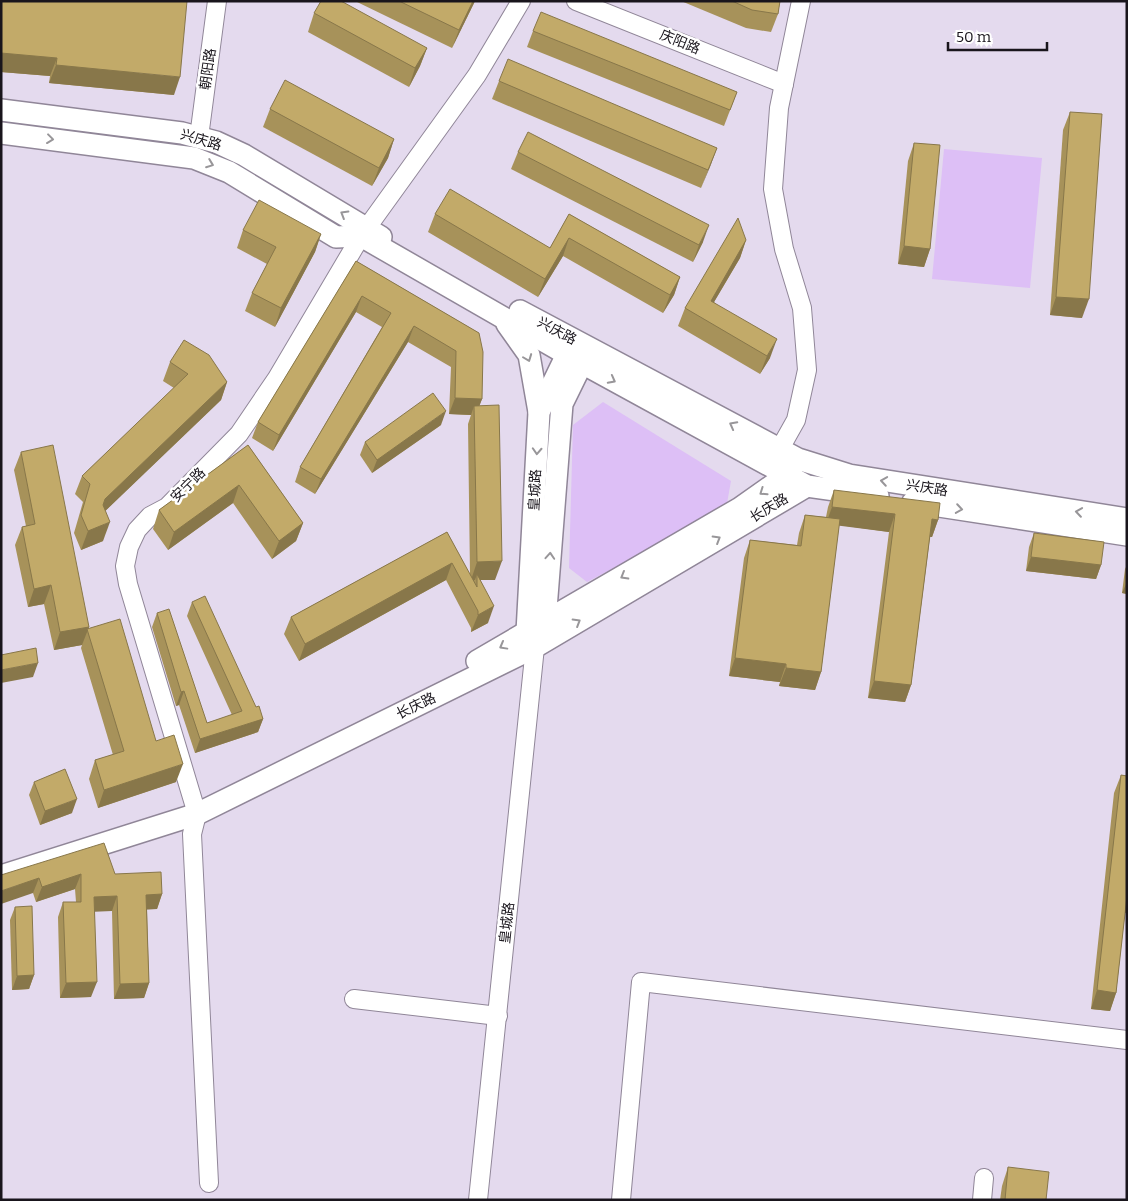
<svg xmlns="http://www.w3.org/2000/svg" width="1128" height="1201" viewBox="0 0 1128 1201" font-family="Bitter,'Noto Sans SC',serif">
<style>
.green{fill:#ddbff6}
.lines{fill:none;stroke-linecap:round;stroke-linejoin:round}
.minor-casing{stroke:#908698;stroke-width:20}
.major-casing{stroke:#908698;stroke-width:24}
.minor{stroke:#fff;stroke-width:18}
.major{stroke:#fff;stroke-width:21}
.wall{fill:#a7925a}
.shaded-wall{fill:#88774a}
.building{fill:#c2aa69;stroke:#88774a}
.oneway{stroke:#989699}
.labels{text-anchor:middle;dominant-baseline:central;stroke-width:5;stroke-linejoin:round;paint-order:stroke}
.street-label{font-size:14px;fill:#19151c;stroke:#fff}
</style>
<rect width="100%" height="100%" fill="#e4daee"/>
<!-- green -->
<g class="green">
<path d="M944,149L1042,158L1030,288L932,279Z"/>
<path d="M603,402L731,481L726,509L587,582L569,568L573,425Z"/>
</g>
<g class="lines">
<defs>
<g id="minor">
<path d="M576,1L784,84"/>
<path d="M199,137L217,1"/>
<path d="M773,461L796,420L807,370L802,308L784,249L773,189L779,108L801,1"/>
<path d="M354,999L498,1016"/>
<path d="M209,1183L192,834L197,814L128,584L125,566L129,547L137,530L150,516L167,507L239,434L277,378L361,236L477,75L521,1"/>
<path d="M478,1200L535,647"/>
<path d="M621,1200L641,982L1127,1040"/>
<path d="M982,1200L984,1178"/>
</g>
<g id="major">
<path d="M1,110L182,133L216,142L244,155L381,237"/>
<path d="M1,133L194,158L229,172L336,237L361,236L582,363L807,486L878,496"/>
<path d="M520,311L798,459L849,475L1127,519"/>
<path d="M507,324L529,355L539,412"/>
<path d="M913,502L1127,535"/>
<path d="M541,633L545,622L562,404L588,351"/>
<path d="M532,642L527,632L539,412L573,342"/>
<path d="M477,661L740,508L787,475L794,464"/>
<path d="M1,876L197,814L535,647L807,486"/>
</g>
</defs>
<!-- minor casing -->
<use href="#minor" class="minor-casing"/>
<!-- major casing -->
<use href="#major" class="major-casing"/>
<!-- minor -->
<use href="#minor" class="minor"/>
<!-- major -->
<use href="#major" class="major"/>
</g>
<!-- wall -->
<g class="wall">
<path d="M1,1L174,95L49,83L50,76L1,72Z"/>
<path d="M355,1H475L452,48Z"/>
<path d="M681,1H780L778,14L771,32L746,28Z"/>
<path d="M314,13L427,48L420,66L409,87L308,32Z"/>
<path d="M533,31L737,92L724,126L527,47Z"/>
<path d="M499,81L717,148L701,188L492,99Z"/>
<path d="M270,109L394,139L388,158L372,186L263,127Z"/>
<path d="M1070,112L1082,318L1050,315L1063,130Z"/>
<path d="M914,143L930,249L924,267L898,264L908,161Z"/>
<path d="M518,152L703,242L693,262L511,169Z"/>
<path d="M435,214L550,248L569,214L680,277L674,295L663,313L563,256L538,297L428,232Z"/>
<path d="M243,230L321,234L315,252L275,327L245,311L252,293L267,264L237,248Z"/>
<path d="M746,240L740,258L714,302L770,358L760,374L678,326L685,308Z"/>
<path d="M356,261L479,333L482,399L479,406L495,580H480L488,623L471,632V628L446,580L299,661L284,634L291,617L447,532L470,575L468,424L471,415L449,414L451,367L408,342L315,494L295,482L300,467L382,327L356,312L273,451L252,438L258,422Z"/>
<path d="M170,362L227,382L221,400L105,511L103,541L81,550L74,533L83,502L75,494L82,476L174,388L163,381Z"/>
<path d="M441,425L372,473L360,455L365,442Z"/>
<path d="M248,445L303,523L296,541L272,559L233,503L168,550L153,529L159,510Z"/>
<path d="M21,452L89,627L88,629L156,741L176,782L98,808L89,779L95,760L113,755L81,648L82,645L54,650L44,604L28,607L15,545L22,527L26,526L14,470Z"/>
<path d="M834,490L938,520L932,537H930L911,685L905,702L868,698L889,532L839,525L821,672L815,690L779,686L780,682L729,676L744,558L750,540L797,545L799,533L805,515L826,517L828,507Z"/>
<path d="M1034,533L1101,565L1096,579L1026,571L1029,547Z"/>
<path d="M1127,565V594L1122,593L1125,569Z"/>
<path d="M192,602L263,719L258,732L195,753L179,705L176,706L152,627L157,613L207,723L232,715L187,616Z"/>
<path d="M1121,775L1127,776V913L1125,912L1116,993L1110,1011L1091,1009L1114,793Z"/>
<path d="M34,782L72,813L40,825L29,795Z"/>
<path d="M115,874L162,894L157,909H147L149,983L144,998L114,999L112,911H95L91,997L60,998L58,917L63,902H76L75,889L36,902L33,893L1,875Z"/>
<path d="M15,907L34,975L29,989L12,990L10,920Z"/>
<path d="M1008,1167L1046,1200H1000L1002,1186Z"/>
</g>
<!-- shaded-wall -->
<g class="shaded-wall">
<path d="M473,1H475L452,48L459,30Z"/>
<path d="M427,48L420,66L409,87L415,68Z"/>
<path d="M1,53L57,58L50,76L1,72Z"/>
<path d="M56,65L180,77L174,95L49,83Z"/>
<path d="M394,139L388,158L372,186L379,168Z"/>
<path d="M717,148L710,167L701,188L708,170Z"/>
<path d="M709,225L703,242L693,262L699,245Z"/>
<path d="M321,234L315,252L275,327L281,308Z"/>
<path d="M569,238L563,256L538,297L545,279Z"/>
<path d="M746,240L740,258L704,319L711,301Z"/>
<path d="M904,246L930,249L924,267L898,264Z"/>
<path d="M680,277L674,295L663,313L670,295Z"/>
<path d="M362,296L356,312L273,451L279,435Z"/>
<path d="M1056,297L1089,299L1082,318L1050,315Z"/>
<path d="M414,326L408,342L315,494L321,479Z"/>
<path d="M777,339L770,358L760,374L767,356Z"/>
<path d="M227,382L221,400L98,518L105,499Z"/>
<path d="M455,398L482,399L476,415L474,406L471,415L449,414Z"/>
<path d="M446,411L441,425L372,473L377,460Z"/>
<path d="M239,485L233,503L168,550L174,532Z"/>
<path d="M832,507L895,514L889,532L826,524Z"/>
<path d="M932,519L938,520L932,537L926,536Z"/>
<path d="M110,522L103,541L81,550L88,531Z"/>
<path d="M303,523L296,541L272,559L279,541Z"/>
<path d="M1031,557L1101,565L1096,579L1026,571Z"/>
<path d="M502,561L495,580H477V574L475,580H471L477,562Z"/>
<path d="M452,563L446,580L299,661L305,644Z"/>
<path d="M1127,582V594L1122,593Z"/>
<path d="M51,585L44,604L28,607L34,589Z"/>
<path d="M494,606L488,623L471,632L478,615Z"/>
<path d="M89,627L82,645L54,650L60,632Z"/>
<path d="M735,658L786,664L780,682L729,676Z"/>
<path d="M38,663L33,677L1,683V670Z"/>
<path d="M786,668L821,672L815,690L779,686Z"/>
<path d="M874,681L911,685L905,702L868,698Z"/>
<path d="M184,691L179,705L176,706L181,692Z"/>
<path d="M263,719L258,732L195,753L200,739Z"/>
<path d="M183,764L176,782L98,808L104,790Z"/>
<path d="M77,799L72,813L40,825L45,811Z"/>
<path d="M81,874L75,889L36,902L42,887Z"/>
<path d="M39,878L33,893L1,904V891Z"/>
<path d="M162,894L157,909L141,910L146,895Z"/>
<path d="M1127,894V913L1120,912Z"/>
<path d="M117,896L112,911L89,912L94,897Z"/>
<path d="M34,975L29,989L12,990L17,976Z"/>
<path d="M97,982L91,997L60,998L66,983Z"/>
<path d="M149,983L144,998L114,999L120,984Z"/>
<path d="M1097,990L1116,993L1110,1011L1091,1009Z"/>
</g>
<!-- building -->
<g class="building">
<path d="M1,1H187L180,77L56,65L57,58L1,53Z"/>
<path d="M321,1H341L427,48L415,68L314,13Z"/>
<path d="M399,1H473L459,30Z"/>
<path d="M732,1H780L778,14L752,10Z"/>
<path d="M541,12L737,92L730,110L533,31Z"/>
<path d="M508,59L717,148L708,170L499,81Z"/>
<path d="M285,80L394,139L379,168L270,109Z"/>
<path d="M1070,112L1102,114L1089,299L1056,297Z"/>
<path d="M528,132L709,225L699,245L518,152Z"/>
<path d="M914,143L940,145L930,249L904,246Z"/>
<path d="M450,189L550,248L569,214L680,277L670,295L569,238L545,279L435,214Z"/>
<path d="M259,200L321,234L281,308L252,293L276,247L243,230Z"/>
<path d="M738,218L746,240L711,301L777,339L767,356L685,308Z"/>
<path d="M356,261L479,333L483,352L482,399L455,398L456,351L414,326L321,479L300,467L391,313L362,296L279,435L258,422Z"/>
<path d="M184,340L209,355L227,382L105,499L103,505L110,522L88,531L81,515L90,484L82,476L188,374L170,362Z"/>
<path d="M433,393L446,411L377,460L365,442Z"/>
<path d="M499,405L502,561L477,562L474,406Z"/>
<path d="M53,445L89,627L60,632L51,585L34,589L22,527L35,524L21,452Z"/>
<path d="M248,445L303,523L279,541L239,485L174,532L159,510Z"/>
<path d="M834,490L940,503L938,520L932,519L911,685L874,681L895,514L832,507Z"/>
<path d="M805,515L840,519L821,672L786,668V664L735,658L750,540L801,546Z"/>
<path d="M447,532L477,587V574L494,606L478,615V611L452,563L305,644L291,617Z"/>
<path d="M1034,533L1104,542L1101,565L1031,557Z"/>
<path d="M205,596L256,707L259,706L263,719L200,739L184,691L181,692L157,613L169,609L207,723L242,711L192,602Z"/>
<path d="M120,619L156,741L174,735L183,764L104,790L95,760L124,751L87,629Z"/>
<path d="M36,648L38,663L1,670V655Z"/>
<path d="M65,769L77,799L45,811L34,782Z"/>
<path d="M1121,775L1127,776V896L1116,993L1097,990Z"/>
<path d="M104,843L115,874L161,872L162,894L146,895L149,983L120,984L117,896L94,897L97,982L66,983L63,902H81V874L42,887L39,878L1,891V875Z"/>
<path d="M32,906L34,975L17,976L15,907Z"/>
<path d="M1008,1167L1049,1172L1046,1200H1005Z"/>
</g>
<!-- one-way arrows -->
<defs><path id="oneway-chevron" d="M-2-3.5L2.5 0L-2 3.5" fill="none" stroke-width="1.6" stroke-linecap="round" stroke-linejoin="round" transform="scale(1.25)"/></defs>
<g class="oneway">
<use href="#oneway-chevron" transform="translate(50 139) rotate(7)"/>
<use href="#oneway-chevron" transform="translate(210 164) rotate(21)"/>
<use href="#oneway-chevron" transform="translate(344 214) rotate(-149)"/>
<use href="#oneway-chevron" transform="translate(528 358) rotate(69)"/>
<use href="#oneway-chevron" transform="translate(612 380) rotate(28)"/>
<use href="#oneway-chevron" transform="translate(733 425) rotate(-152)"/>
<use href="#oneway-chevron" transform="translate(537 451) rotate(93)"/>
<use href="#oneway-chevron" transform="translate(884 481) rotate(-171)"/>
<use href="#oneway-chevron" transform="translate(763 492) rotate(145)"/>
<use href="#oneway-chevron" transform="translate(959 509) rotate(9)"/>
<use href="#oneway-chevron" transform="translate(1079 512) rotate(-172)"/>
<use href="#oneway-chevron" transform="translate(717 539) rotate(-31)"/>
<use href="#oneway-chevron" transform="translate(550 556) rotate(-86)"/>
<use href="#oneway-chevron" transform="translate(624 576) rotate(150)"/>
<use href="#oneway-chevron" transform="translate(577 622) rotate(-31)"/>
<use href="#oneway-chevron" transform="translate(503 646) rotate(151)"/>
</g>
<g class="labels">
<!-- street labels -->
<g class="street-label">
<text transform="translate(680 42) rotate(22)">庆阳路</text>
<text transform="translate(208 69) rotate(-82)">朝阳路</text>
<text transform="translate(201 140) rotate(17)">兴庆路</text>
<text transform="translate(557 331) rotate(28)">兴庆路</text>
<text transform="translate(188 485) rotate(-45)">安宁路</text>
<text transform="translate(927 488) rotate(9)">兴庆路</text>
<text transform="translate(535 490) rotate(-87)">皇城路</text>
<text transform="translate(769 508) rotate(-31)">长庆路</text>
<text transform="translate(416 706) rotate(-26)">长庆路</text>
<text transform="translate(507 923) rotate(-84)">皇城路</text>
</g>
</g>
<!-- border -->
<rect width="1128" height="1201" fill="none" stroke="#19151c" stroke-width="5"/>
<!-- scale -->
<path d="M948 42v8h99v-8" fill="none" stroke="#19151c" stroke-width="2.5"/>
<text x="956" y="42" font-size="15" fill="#19151c" stroke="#ffffff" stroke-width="4" paint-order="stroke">50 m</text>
</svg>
